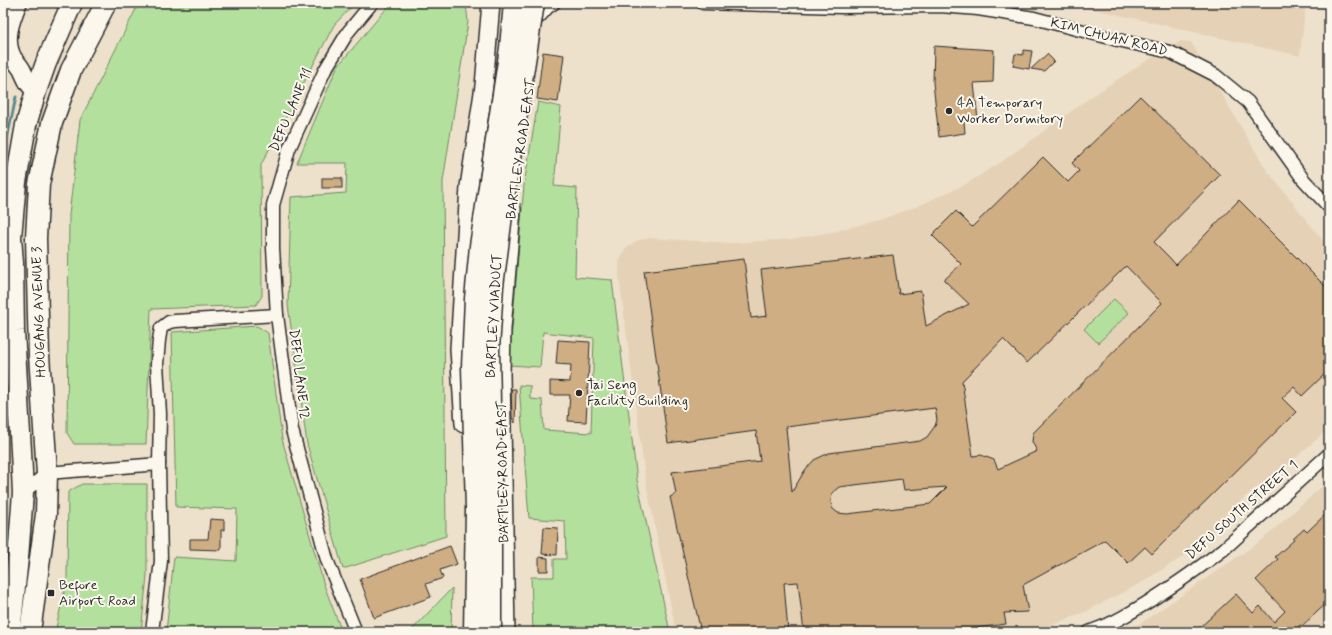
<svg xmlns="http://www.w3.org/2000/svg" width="1332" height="635" viewBox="0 0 1332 635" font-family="Mynerve,sans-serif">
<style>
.built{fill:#e5d2b6}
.green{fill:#b4e09d;stroke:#708664}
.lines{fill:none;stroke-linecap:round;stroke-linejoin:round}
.stream{stroke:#5a8a90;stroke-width:3}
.building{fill:#d0ae83;stroke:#2b2b2b;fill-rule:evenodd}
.minor-casing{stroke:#2b2b2b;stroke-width:15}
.secondary-casing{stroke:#2b2b2b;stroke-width:20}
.trunk-casing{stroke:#2b2b2b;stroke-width:23}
.minor{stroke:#fbf7ec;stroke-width:12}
.secondary{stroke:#fbf7ec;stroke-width:17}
.trunk{stroke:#fbf7ec;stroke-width:20}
.trunk-bridge-casing{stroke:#2b2b2b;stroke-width:23;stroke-linecap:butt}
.trunk-bridge{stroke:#fbf7ec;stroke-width:20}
.poi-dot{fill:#2b2b2b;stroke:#fbf7ec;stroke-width:1.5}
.labels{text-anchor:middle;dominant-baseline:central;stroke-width:4;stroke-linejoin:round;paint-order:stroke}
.street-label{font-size:14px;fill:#2b2b2b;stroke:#fbf7ec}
.poi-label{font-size:14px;fill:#2b2b2b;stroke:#fbf7ec;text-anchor:start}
</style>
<rect width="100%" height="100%" fill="#eee1cc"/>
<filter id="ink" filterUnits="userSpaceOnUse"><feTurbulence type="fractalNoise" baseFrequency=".025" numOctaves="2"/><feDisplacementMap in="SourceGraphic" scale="8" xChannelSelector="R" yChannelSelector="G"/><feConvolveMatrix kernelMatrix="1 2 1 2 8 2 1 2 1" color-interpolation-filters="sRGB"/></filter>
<g filter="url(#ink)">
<!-- built -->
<g class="built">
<path d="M1066,3H1306L1300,56Z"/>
<path d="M1181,41L1191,42L1266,169L1329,248V428L1279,473L1253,490L1232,509L1208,537L1186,555L1141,583L1087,611L1035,632H676L645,478L619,276V262L624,250L636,241L649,238L733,243L792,239L832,232L879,220L918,206L966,184L1004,160L1092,96L1143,63Z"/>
<path d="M1329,480V632H1119L1141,623L1262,540Z"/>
</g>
<!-- green -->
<g class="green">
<path d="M139,3H355L334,25L261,165L262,296L256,305L151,309L146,444H74L67,433L69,215L80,120Z"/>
<path d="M391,3H466L468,22L443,181L446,536L343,569L307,444L288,305L291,197L346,193L347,163H297L337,67Z"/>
<path d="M538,102L561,107L554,186L577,188L575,277L612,280L637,480L670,632H533L531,577H554V559H566L565,521L529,518L519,385L530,386V399L542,400L544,430L591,433L594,338L543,332L540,367L509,365L524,185Z"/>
<path d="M1114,299L1129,313L1098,343L1084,329Z"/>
<path d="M257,326L268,333L282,439L324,585L342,632H166L174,557L236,561L237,509L176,507L172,332Z"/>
<path d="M82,484H147V576L141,632H55L67,580L68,492Z"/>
<path d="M452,588L451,632H410Z"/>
</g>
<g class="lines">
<!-- stream -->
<path class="stream" d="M3,157L16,97"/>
</g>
<!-- building -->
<g class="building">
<path d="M934,46L994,50L993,82L974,83L978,120L964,121L965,133L939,137L933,83Z"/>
<path d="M1023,50L1032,51L1029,69L1013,66L1015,54L1023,55Z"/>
<path d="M543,52L564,55L558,102L537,99Z"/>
<path d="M1047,54L1054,61L1044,71L1031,69Z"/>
<path d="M1140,96L1220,175L1154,242L1169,257L1176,265L1239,200L1329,290V370L1302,396L1294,387L1282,398L1296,412L1152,554L1145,547L1128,563L1105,540L1023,585L1028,612L1004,613L1006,624L946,632H804L798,582L784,583L788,632H701L670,497L676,494L672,472L760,461L756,431L668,443L644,271L744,259L751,318L767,316L761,270L893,255L899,294L921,291L926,326L969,304L944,280L961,264L932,235L956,211L972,227L1043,157L1068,182L1079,171L1072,163ZM1126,266L1162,303L1033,433L1032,442L1037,451L998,469L994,460L981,455L973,456L962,381L1003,339L1027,363ZM935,408L937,420L935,426L927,437L920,441L829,453L814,460L805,470L792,492L786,427ZM902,479L904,490L947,487L930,504L847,514L838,513L832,508L831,501L832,493L839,487Z"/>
<rect x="322" y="178" width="20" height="10"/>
<path d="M558,340L590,342L586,422L568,421L570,395H550V381L570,382L571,365L556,364Z"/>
<path d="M511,389H516L515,423L512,418Z"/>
<path d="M1329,511V601L1302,626L1300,625L1293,632H1195L1236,594L1253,613L1260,606L1274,622L1285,611L1256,580L1278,559L1275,557L1294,540L1293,539L1304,529L1307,532Z"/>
<path d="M210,519L224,520V530H221V550L190,549V539H208Z"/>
<path d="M544,527L558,528L557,555L542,554Z"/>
<path d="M450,546L457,564L440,570L443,578L426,584L431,597L374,618L360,579Z"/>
<path d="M539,557L548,558V571H539Z"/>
</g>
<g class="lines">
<defs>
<g id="minor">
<path d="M703,3L841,7L940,6L978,9L1034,18L1118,40L1170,52L1215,75L1248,102L1303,179L1329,207"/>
<path d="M539,17L548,7L554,3"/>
<path d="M23,493L47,473L159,464"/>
<path d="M152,632L161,561L159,464L160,414L157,364L159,340L161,328L169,322L175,321L277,315"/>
<path d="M356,632L327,560L292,430L277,315L273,248V205L289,149L325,70L348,32L372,3"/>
<path d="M1089,632C1100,628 1111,624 1121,618C1157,598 1191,574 1224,549L1329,454"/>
</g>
<g id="secondary">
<path d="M18,3C11,20 3,40 13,58C16,62 20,66 22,70C26,78 28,86 36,91"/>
<path d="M464,424L459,349L469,187L484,86L491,3"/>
<path d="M506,632L501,374L502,329L512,209"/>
</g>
<g id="trunk">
<path d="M10,632L18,558L23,493L21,451L14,331L13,263L11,237L16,182L26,125L36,91L46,63L72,3"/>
<path d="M30,632L46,514L47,473L39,355L36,238L39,184L52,123L71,70L106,3"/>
</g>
</defs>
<!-- minor casing -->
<use href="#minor" class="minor-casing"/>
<!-- secondary casing -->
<use href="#secondary" class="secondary-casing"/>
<!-- trunk casing -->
<use href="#trunk" class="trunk-casing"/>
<!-- minor -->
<use href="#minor" class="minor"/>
<!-- secondary -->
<use href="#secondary" class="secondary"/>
<!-- trunk -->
<use href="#trunk" class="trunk"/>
<defs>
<g id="trunk-bridge">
<path d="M474,632L476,509L472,367L475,299L480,246L510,48L514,3"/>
<path d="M491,632V458L489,349L493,286L506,184L534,3"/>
</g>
</defs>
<!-- trunk-bridge casing -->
<use href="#trunk-bridge" class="trunk-bridge-casing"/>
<!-- trunk-bridge -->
<use href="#trunk-bridge" class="trunk-bridge"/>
</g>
</g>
<!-- markers -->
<g class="poi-dot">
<circle cx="949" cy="111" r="4"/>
<circle cx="579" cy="393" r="4"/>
<rect x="47" y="589" width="8" height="8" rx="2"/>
</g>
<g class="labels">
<!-- street labels -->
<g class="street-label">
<text transform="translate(1109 37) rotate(14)">KIM CHUAN ROAD</text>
<text transform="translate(291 110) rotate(-67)">DEFU LANE 11</text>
<text transform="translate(521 149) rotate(-82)">BARTLEY ROAD EAST</text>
<text transform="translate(39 312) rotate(-92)">HOUGANG AVENUE 3</text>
<text transform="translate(494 316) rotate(-87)">BARTLEY VIADUCT</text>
<text transform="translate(299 374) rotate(83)">DEFU LANE 12</text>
<text transform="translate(503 472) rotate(-91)">BARTLEY ROAD EAST</text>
<text transform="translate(1242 510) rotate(-41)">DEFU SOUTH STREET 1</text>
</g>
<!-- poi labels -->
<g class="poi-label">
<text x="957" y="103">4A Temporary<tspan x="957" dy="16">Worker Dormitory</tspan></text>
<text x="587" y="385">Tai Seng<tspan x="587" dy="16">Facility Building</tspan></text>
<text x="59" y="585">Before<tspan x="59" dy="16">Airport Road</tspan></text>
</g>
</g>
<!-- margin -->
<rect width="1332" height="635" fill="none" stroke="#fbf7ec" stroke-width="16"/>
<rect x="8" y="8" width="1316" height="619" fill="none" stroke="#2b2b2b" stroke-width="1.5" filter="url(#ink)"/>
</svg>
